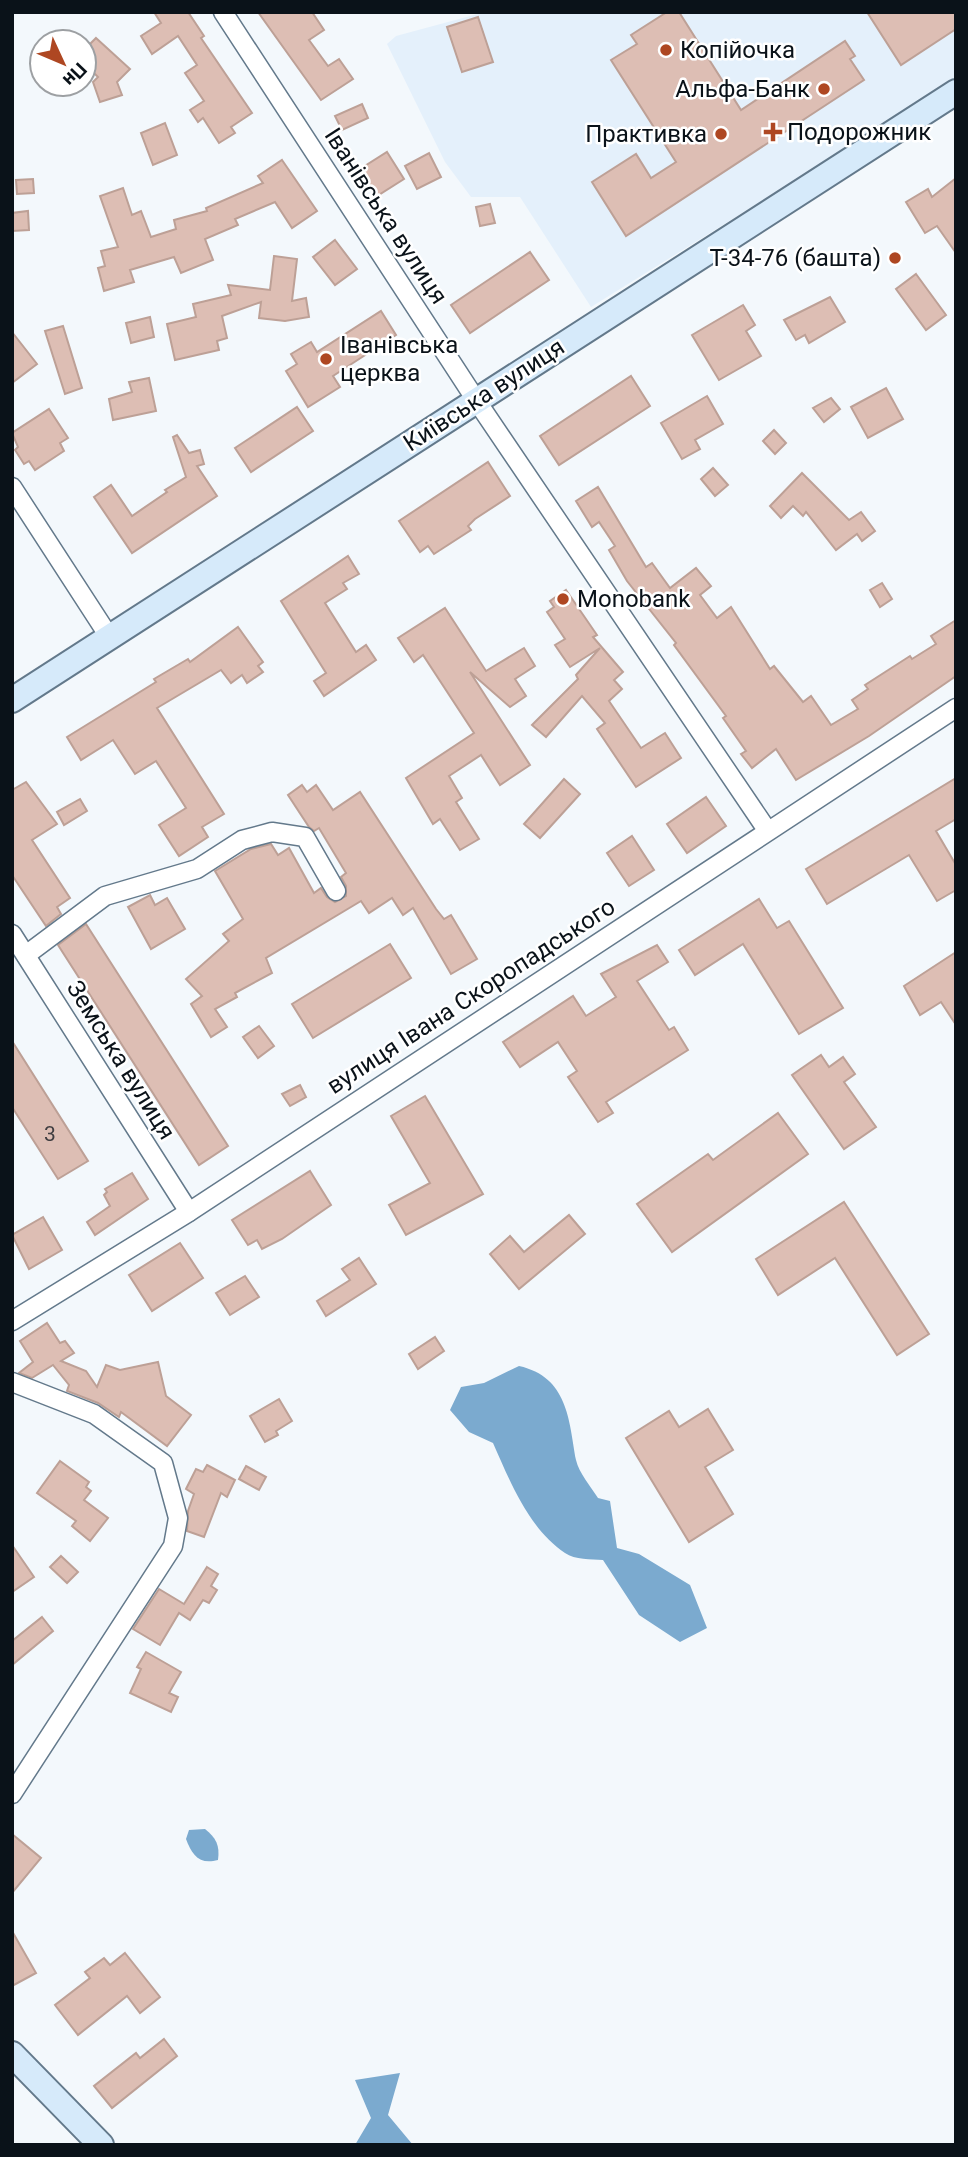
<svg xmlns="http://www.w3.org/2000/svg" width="968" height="2157" viewBox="0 0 968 2157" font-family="Roboto,sans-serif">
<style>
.built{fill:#e4f0fb}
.water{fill:#7baacf}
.building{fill:#ddbeb4;stroke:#bda096;stroke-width:2}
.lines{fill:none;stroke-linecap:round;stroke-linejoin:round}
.minor-casing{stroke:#63798b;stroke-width:21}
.secondary-casing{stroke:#63798b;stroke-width:28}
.minor{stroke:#fff;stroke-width:18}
.secondary{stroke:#d6eafa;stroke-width:24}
.poi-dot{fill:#ae4722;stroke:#fff;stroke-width:2.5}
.labels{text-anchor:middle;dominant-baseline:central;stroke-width:5;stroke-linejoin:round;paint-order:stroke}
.number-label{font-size:21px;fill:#3f3d40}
.poi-label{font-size:24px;fill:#0a1219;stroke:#fff;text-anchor:start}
.street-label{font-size:24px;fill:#0a1219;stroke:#fff}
</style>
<rect width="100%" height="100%" fill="#f3f8fc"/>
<!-- built -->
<path class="built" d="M485,12H956V80L591,307L520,197H471L445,162L387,44L396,36Z"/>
<!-- water -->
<g class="water">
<path d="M519,1366C568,1377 569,1420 576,1460C579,1473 591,1487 598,1498L610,1501L617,1548L639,1554L690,1585L707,1628L680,1642L639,1615L603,1560C591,1559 575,1560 565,1553C528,1528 510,1481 493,1443L469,1432L450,1410L461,1387L484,1383Z"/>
<path d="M205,1829C216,1838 220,1845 218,1860C199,1865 192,1855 186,1839L189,1830Z"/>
<path d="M400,2073L388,2115L413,2145H355L371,2118L355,2080Z"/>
</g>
<!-- building -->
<g class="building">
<path d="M154,12H188L204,36L201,38L252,113L231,127L235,133L219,143L203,118L198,122L190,110L204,101L185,73L197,65L178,36L152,54L141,36L161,23Z"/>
<path d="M258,12H312L324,30L309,40L328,66L339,59L353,79L321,100Z"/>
<path d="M667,12H679L741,110L845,41L855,56L850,59L864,80L626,236L592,182L636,154L651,178L676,162L611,60L637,44L631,35Z"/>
<path d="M867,12H956V29L901,65Z"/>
<path d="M478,17L493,62L462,72L447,27Z"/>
<path d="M96,38L130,69L117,82L122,95L100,102L93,82L98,77L84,63V50Z"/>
<path d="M362,104L368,118L342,130L335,116Z"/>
<path d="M165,123L177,155L153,165L141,133Z"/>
<path d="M387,152L404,179L377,196L360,169Z"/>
<path d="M429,153L441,177L417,189L405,166Z"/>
<path d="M282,160L317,211L292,228L275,202L235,219L238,225L205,239L213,260L181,273L174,257L130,270L134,282L104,291L98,268L105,266L101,251L118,247L100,196L123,188L132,215L141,211L151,237L176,229L174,220L207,211L206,208L263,183L258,176Z"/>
<path d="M956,178V253L937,226L925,233L906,202L928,189L932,197Z"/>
<path d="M33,179L34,193L17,194L16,180Z"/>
<path d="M490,204L495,223L480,226L476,207Z"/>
<path d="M28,211L29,230L12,231V213Z"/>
<path d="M335,240L357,269L335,285L313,257Z"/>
<path d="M530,252L549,280L470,333L451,305Z"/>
<path d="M274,256L297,259L292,301L306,298L309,317L285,321L259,318L261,302L222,316L227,338L217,341L219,350L175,360L167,324L196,317L193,304L231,295L228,285L270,290Z"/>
<path d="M916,274L946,315L926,330L896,289Z"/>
<path d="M830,297L845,322L809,343L805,335L796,340L784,320Z"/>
<path d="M743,305L755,325L746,331L761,356L719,380L692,335Z"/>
<path d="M381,311L396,335L333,376L340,387L308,407L286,371L297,364L291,354L311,342L317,352Z"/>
<path d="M150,317L154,337L131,343L126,323Z"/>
<path d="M63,326L82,388L65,394L45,331Z"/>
<path d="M12,332L37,364L12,383Z"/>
<path d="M631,376L650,406L559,465L540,436Z"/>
<path d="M149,378L156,411L113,420L109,399L132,392L129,382Z"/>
<path d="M886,388L903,419L868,438L851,407Z"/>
<path d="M707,396L723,424L695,440L700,449L682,459L661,423Z"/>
<path d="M831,398L840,409L824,422L813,408Z"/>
<path d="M297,407L313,431L251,472L235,448Z"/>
<path d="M49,409L68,438L60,443L64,451L35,470L29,461L24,464L15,450L18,447L12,433Z"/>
<path d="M774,430L786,443L775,454L763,441Z"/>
<path d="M177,435L189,453L200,450L204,464L197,466L217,496L132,553L94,497L111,485L132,516L167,492L165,490L186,477L173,437Z"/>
<path d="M488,462L510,496L475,519L468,526L471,530L434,554L428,546L420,552L399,521Z"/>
<path d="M713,468L728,485L715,496L701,479Z"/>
<path d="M802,473L849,520L861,512L875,531L862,541L857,534L836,550L806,512L803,516L793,506L781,518L770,506Z"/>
<path d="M598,487L646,567L652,563L670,588L696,568L711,586L700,595L717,618L731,607L770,669L774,666L803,702L811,696L831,725L858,709L852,700L868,689L865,685L910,656L912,659L936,644L931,636L956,620V676L869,736L796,780L776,749L752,768L741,754L746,751L723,718L726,716L674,645L676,643L627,581L609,550L615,546L599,522L592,527L576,501Z"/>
<path d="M348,556L359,574L343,583L347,589L325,603L356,652L366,645L376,660L324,696L314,681L326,673L281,601Z"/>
<path d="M882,583L892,599L880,607L870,590Z"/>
<path d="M566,590L597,635L593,637L623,672L614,680L622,689L609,701L641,748L665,733L681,758L636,787L597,729L605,723L582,696L546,737L532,725L578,679L576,675L600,648L570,667L555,645L565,639L547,612L554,607L550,601Z"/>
<path d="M445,608L486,671L524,648L535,666L515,679L526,696L510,707L470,672L530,765L500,785L481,755L449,776L462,798L456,802L479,839L460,850L440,819L433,824L406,778L474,733L423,655L414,662L398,638Z"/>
<path d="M238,627L263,662L258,666L263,672L247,683L242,675L231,683L221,670L157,708L224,814L202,827L208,837L179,856L159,825L186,808L156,761L135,774L113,740L81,760L67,737L156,682L154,679L188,659L190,662Z"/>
<path d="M956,778V819L936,831L956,865V890L937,901L909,855L827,904L806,869Z"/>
<path d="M564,779L580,794L540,838L524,824Z"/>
<path d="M26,782L57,824L32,840L70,898L57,907L61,914L46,926L12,875V790Z"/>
<path d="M302,785L307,792L316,785L333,810L360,792L436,909L444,919L451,915L477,959L451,974L413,908L403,915L392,898L369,913L361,901L266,958L272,973L235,993L237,997L215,1009L227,1027L211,1037L191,1004L202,996L186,979L229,941L223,934L243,919L215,871L251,849L271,844L278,855L289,848L314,893L321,888L327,897L335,902L346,896V886L341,877L346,873L319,828L314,831L309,827L288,795Z"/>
<path d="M706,797L726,826L687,853L667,824Z"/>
<path d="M80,799L87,811L64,825L57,812Z"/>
<path d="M632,836L654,870L629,886L607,853Z"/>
<path d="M150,895L155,905L167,898L185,929L151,949L128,907Z"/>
<path d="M759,899L777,928L789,921L843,1008L799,1034L743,944L695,975L679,950Z"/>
<path d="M86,924L228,1146L199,1165L58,945Z"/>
<path d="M390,944L411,978L313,1038L292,1004Z"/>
<path d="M657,945L668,962L637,981L669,1030L674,1027L688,1050L606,1102L613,1113L598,1122L568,1077L577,1071L558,1042L520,1067L503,1042L573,996L586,1016L616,997L601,974Z"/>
<path d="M956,952V1025L941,1002L920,1015L904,986Z"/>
<path d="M259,1026L274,1046L258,1058L243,1037Z"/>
<path d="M12,1041L88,1161L58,1179L12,1107Z"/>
<path d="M821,1055L829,1067L843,1057L855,1074L844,1082L876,1127L844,1149L792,1075Z"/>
<path d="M300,1085L306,1097L290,1106L282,1094Z"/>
<path d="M425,1096L483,1194L406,1235L389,1205L430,1183L391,1116Z"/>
<path d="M778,1113L808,1154L672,1252L637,1204L708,1154L713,1160Z"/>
<path d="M310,1171L331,1205L282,1239L262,1249L257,1240L248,1245L232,1220Z"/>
<path d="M132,1173L148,1199L95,1235L87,1222L110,1206L104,1195L107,1192L105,1189Z"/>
<path d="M844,1202L929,1334L897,1355L835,1258L778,1295L756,1259Z"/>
<path d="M569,1215L585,1234L519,1289L490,1254L510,1236L524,1252Z"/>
<path d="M43,1217L62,1250L29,1269L12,1235Z"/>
<path d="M180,1243L203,1278L152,1311L129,1275Z"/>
<path d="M359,1258L376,1284L326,1316L317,1301L350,1280L342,1269Z"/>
<path d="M245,1276L259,1297L230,1315L216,1293Z"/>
<path d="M47,1323L60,1343L65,1341L74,1353L61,1361L86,1371L97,1387L106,1365L120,1370L158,1362L166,1396L191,1415L167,1446L121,1412L119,1417L98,1403L67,1391L69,1385L53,1365L32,1378L19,1373L33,1362L20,1341Z"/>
<path d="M435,1337L444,1351L418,1369L409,1354Z"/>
<path d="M279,1399L292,1421L276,1431L278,1435L265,1442L250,1416Z"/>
<path d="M708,1409L733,1450L705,1467L733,1514L689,1542L626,1438L669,1411L679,1427Z"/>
<path d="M60,1461L89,1482L86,1487L91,1491L84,1500L108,1518L90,1541L72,1526L76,1521L37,1493Z"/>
<path d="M207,1465L235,1480L227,1497L221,1493L204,1537L187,1531L188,1511L194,1494L186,1489L196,1469L203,1472Z"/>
<path d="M246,1466L266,1477L259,1490L239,1479Z"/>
<path d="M12,1545L34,1577L12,1592Z"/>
<path d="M61,1556L78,1572L67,1583L50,1567Z"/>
<path d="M207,1567L218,1574L211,1586L217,1590L209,1603L203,1600L190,1620L179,1613L160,1645L133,1629L159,1589L184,1604Z"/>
<path d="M42,1617L53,1631L12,1665V1641Z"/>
<path d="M146,1652L181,1672L169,1693L178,1697L171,1712L130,1693L141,1669L137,1667Z"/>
<path d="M12,1834L41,1858L12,1893Z"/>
<path d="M12,1931L36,1973L12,1986Z"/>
<path d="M125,1953L160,1997L140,2013L127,1996L78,2035L55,2005L90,1978L85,1972L104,1958L110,1965Z"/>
<path d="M164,2039L177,2056L112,2108L94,2086L136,2053L140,2058Z"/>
</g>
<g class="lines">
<defs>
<g id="minor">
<path d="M223,12L476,400L767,830"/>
<path d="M12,487L110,638"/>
<path d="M12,934L189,1212"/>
<path d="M26,955L105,896L197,869L242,840L272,832L305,837L336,891"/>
<path d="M12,1321L189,1212L956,708"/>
<path d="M12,1382L94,1414L163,1463L178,1518L173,1546L12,1794"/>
</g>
<g id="secondary">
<path d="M12,700L956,92"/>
<path d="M12,2054L101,2145"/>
</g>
</defs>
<!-- minor casing -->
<use href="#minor" class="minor-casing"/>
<!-- secondary casing -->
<use href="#secondary" class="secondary-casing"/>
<!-- minor -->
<use href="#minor" class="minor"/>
<!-- secondary -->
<use href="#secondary" class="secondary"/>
</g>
<!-- markers -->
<g class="poi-dot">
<circle cx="666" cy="50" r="7"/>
<circle cx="824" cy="89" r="7"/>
<path d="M769.5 121.5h7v7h7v7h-7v7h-7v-7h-7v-7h7z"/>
<circle cx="721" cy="134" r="7"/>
<circle cx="895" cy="258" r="7"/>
<circle cx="326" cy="359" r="7"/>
<circle cx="563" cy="599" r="7"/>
</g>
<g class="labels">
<!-- number labels -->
<g class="number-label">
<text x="50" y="1134">3</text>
</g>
<!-- poi labels -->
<g class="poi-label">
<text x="680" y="50">Копійочка</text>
<text x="810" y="89" text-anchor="end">Альфа-Банк</text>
<text x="787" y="132">Подорожник</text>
<text x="707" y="134" text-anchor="end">Практивка</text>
<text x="881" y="258" text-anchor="end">Т-34-76 (башта)</text>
<text x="340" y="345">Іванівська<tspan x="340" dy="28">церква</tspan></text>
<text x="577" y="599">Monobank</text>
</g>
<!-- street labels -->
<g class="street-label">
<text transform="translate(386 216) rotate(57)">Іванівська вулиця</text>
<text transform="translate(484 395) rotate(-33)">Київська вулиця</text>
<text transform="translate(471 996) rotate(-33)">вулиця Івана Скоропадського</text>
<text transform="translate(121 1060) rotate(58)">Земська вулиця</text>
</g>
</g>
<!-- border -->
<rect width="968" height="2157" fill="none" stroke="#0a1219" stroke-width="28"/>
<!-- north arrow -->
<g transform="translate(63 63) rotate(134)"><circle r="33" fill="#ffffff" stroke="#9da0a3" stroke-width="2"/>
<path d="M0-5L12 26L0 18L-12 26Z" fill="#ae4722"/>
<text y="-10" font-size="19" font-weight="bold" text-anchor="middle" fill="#0a1219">Пн</text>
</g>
</svg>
